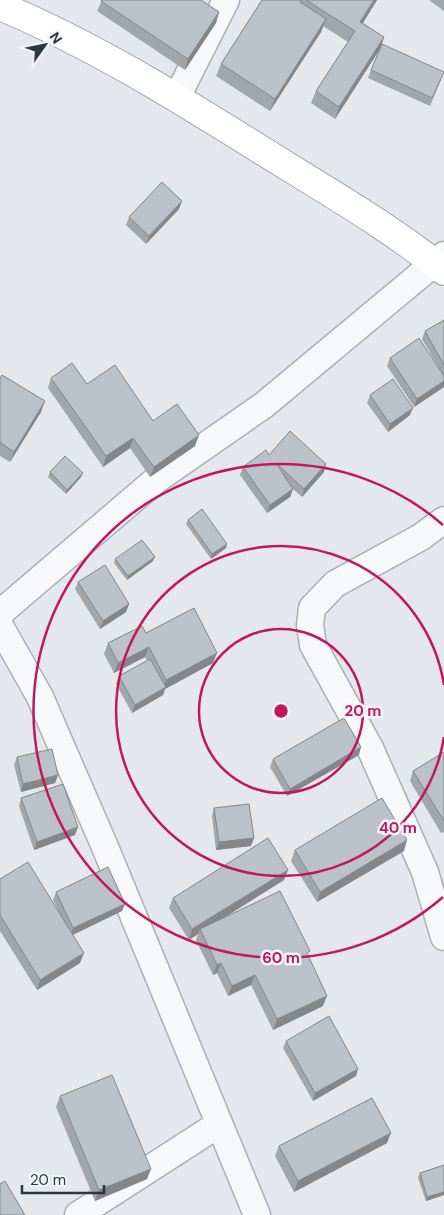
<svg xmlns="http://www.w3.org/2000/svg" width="444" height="1215" viewBox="0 0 444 1215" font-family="'DM Sans',sans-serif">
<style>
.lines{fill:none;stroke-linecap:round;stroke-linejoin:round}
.minor-casing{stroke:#a9afb5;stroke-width:29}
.major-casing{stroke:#a4adb6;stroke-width:30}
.minor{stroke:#f6f8f9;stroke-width:26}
.major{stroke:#fff;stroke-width:28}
.wall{fill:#a1a6ac}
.shaded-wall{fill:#83878c}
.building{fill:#bbc1c8;stroke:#83878c}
.ring{fill:none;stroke:#c2185b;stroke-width:2.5}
.centre{fill:#c2185b;stroke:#f3f6f8;stroke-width:2.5}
.ring-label{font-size:15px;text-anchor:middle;font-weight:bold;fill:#c2185b;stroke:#f3f6f8;stroke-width:5;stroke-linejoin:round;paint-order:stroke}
</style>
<rect width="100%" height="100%" fill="#e4e7eb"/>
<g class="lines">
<defs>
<g id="minor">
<path d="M177,97L226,0"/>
<path d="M444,520L421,537L335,584L312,608L310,625L313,645L370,748L425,872L444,937"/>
<path d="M0,613L156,480L264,405L444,255"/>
<path d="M0,626L40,697L105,847L257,1215"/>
<path d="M78,1215L219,1124"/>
</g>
<path id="major" d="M0,6C96,46 186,103 274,158C332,194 391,228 444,271"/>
</defs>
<!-- minor casing -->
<use href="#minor" class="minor-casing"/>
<!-- major casing -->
<use href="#major" class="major-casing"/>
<!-- minor -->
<use href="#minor" class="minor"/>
<!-- major -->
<use href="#major" class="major"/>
</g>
<!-- wall -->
<g class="wall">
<path d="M102,0L219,12L216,23L185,70L97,11Z"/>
<path d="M262,0H377L363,23L384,37L380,49L335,119L311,103L316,91L348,42L323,26L321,32L270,111L216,76L221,64Z"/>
<path d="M429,0H444V11Z"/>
<path d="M371,70L441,80L430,106L368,78Z"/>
<path d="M179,209L146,244L126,225L129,217Z"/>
<path d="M444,320V387L414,407L387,366L390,358L439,368L422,339L425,331Z"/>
<path d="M0,378L41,412L10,462L0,456Z"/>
<path d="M51,378L87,384L153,421L195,446L150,477L130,448L103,467L48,388Z"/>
<path d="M370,395L410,415L388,432L367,403Z"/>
<path d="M269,455L324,472L302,497L293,489L290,497L267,513L240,475L243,467Z"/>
<path d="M50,472L81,477L66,494L48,477Z"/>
<path d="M188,520L226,548L211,559L186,524Z"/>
<path d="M115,559L153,561L127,580L114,563Z"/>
<path d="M78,582L129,604L126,612L100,629L75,589Z"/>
<path d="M146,633L213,663L165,689L163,695L132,713L116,684L119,676L147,661L145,657L114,673L104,654L108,643Z"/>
<path d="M444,752V832L441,833L410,781L413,771Z"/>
<path d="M359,755L287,796L270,767L273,759Z"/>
<path d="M17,757L58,775L55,783L21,792L14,765Z"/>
<path d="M21,798L75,835L34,850L19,806Z"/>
<path d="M214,808L251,846L216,850L212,816Z"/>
<path d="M295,850L404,851L317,902L291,861Z"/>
<path d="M0,879L58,910L53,900L56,892L122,911L73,935L80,963L37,990L0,931Z"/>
<path d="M284,880L222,919L308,956L323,1006L273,1030L251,985L228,996L217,973L213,975L196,940L198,934L189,940L169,908L173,898Z"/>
<path d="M286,1041L356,1076L313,1101L283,1048Z"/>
<path d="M60,1096L147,1179L95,1201L56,1107Z"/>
<path d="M387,1143L294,1192L275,1156L279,1146Z"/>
<path d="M444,1165V1195L426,1201L418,1178L420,1173Z"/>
</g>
<!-- shaded-wall -->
<g class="shaded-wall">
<path d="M374,0H377L356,34L360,22Z"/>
<path d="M219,12L216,23L185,70L188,59Z"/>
<path d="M326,19L321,32L270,111L275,99Z"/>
<path d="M384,37L380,49L335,119L339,107Z"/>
<path d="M182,201L179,209L146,244L149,236Z"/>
<path d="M444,381V387L414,407L417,399Z"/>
<path d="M45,401L41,412L10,462L14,452Z"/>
<path d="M413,408L410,415L388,432L390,424Z"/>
<path d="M199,435L195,446L150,477L154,467Z"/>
<path d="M133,438L130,448L103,467L106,456Z"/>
<path d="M326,464L324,472L302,497L304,489Z"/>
<path d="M83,473L81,477L66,494L67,490Z"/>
<path d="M293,489L290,497L267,513L270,505Z"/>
<path d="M227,544L226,548L211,559L212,554Z"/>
<path d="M155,557L153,561L127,580L128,576Z"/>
<path d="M129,604L126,612L100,629L103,621Z"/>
<path d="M149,647L145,657L114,673L118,663Z"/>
<path d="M217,653L213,663L165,689L163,695L132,713L135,705L163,689L166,680Z"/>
<path d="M361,747L359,755L287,796L290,789Z"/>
<path d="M58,775L55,783L21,792L23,784Z"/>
<path d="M78,827L75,835L34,850L37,842Z"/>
<path d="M254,838L251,846L216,850L219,842Z"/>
<path d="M407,840L404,851L317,902L320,892Z"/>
<path d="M288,870L284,880L201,932L200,929L198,934L189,940L192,929Z"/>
<path d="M125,904L122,911L70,936L73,928Z"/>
<path d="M84,953L80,963L37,990L40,980Z"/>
<path d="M221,963L217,973L213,975L217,965Z"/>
<path d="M255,975L251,985L228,996L232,986Z"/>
<path d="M327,996L323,1006L273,1030L277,1019Z"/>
<path d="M358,1069L356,1076L313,1101L315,1093Z"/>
<path d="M391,1133L387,1143L294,1192L298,1181Z"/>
<path d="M151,1169L147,1179L95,1201L99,1190Z"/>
<path d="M444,1192V1195L426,1201L427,1197Z"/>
</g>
<!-- building -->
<g class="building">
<path d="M102,0H201L219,12L188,59L101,1Z"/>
<path d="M262,0H302L300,2L326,19L275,99L221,64Z"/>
<path d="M306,0H374L360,22L384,37L339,107L316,91L355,31Z"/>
<path d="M382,44L444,72L432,98L371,70Z"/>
<path d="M162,182L182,201L149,236L129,217Z"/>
<path d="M444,320V365L425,331Z"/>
<path d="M419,338L444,376V381L417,399L390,358Z"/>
<path d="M72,363L87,384L115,365L153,421L177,404L199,435L154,467L133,438L106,456L51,378Z"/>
<path d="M2,375L45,401L14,452L1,443L0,444V378Z"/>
<path d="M393,379L413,408L390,424L370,395Z"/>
<path d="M290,431L326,464L304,489L276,463L293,489L270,505L243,467L266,450L269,455Z"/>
<path d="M65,456L83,473L67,490L50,472Z"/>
<path d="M202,509L227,544L212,554L188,520Z"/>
<path d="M142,540L155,557L128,576L115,559Z"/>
<path d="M105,565L129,604L103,621L78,582Z"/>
<path d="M194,608L217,653L166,680L149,647L118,663L108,643L142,626L146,633Z"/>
<path d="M150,659L166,687L135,705L119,676Z"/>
<path d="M344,718L361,747L290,789L273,759Z"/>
<path d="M52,749L58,775L23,784L17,757Z"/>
<path d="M444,752V821L413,771Z"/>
<path d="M63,784L78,827L37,842L21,798Z"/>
<path d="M382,798L407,840L320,892L295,850Z"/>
<path d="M249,804L254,838L219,842L214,808Z"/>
<path d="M268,838L288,870L192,929L173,898Z"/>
<path d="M28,862L84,953L40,980L0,915V879Z"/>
<path d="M108,867L125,904L73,928L56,892Z"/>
<path d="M280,891L310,951L307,953L327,996L277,1019L255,975L232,986L221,963L217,965L200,929Z"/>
<path d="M329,1016L358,1069L315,1093L286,1041Z"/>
<path d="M112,1075L151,1169L99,1190L60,1096Z"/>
<path d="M372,1098L391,1133L298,1181L279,1146Z"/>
<path d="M444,1165V1192L427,1197L420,1173Z"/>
<path d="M5,1181L25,1215H0V1184Z"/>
</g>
<!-- distance rings -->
<g class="ring">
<circle cx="281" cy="711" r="82"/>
<path d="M444 737A165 165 0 1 1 444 685"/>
<path d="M443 897A247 247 0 1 1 443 525"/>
</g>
<circle cx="281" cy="711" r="8" class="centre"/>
<g class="ring-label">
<text x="363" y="716">20 m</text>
<text x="398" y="833">40 m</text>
<text x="281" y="963">60 m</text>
</g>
<!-- north arrow -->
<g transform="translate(45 45) rotate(57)" stroke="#f3f6f8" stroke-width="4" paint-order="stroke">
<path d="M0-4L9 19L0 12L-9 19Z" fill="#2c3743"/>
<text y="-8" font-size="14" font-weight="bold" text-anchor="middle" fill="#2c3743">N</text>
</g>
<!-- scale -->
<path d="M22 1185v8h82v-8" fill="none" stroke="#2c3743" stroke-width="2.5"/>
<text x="30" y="1185" font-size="15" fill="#2c3743" stroke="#f3f6f8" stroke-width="4" paint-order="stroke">20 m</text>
</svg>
